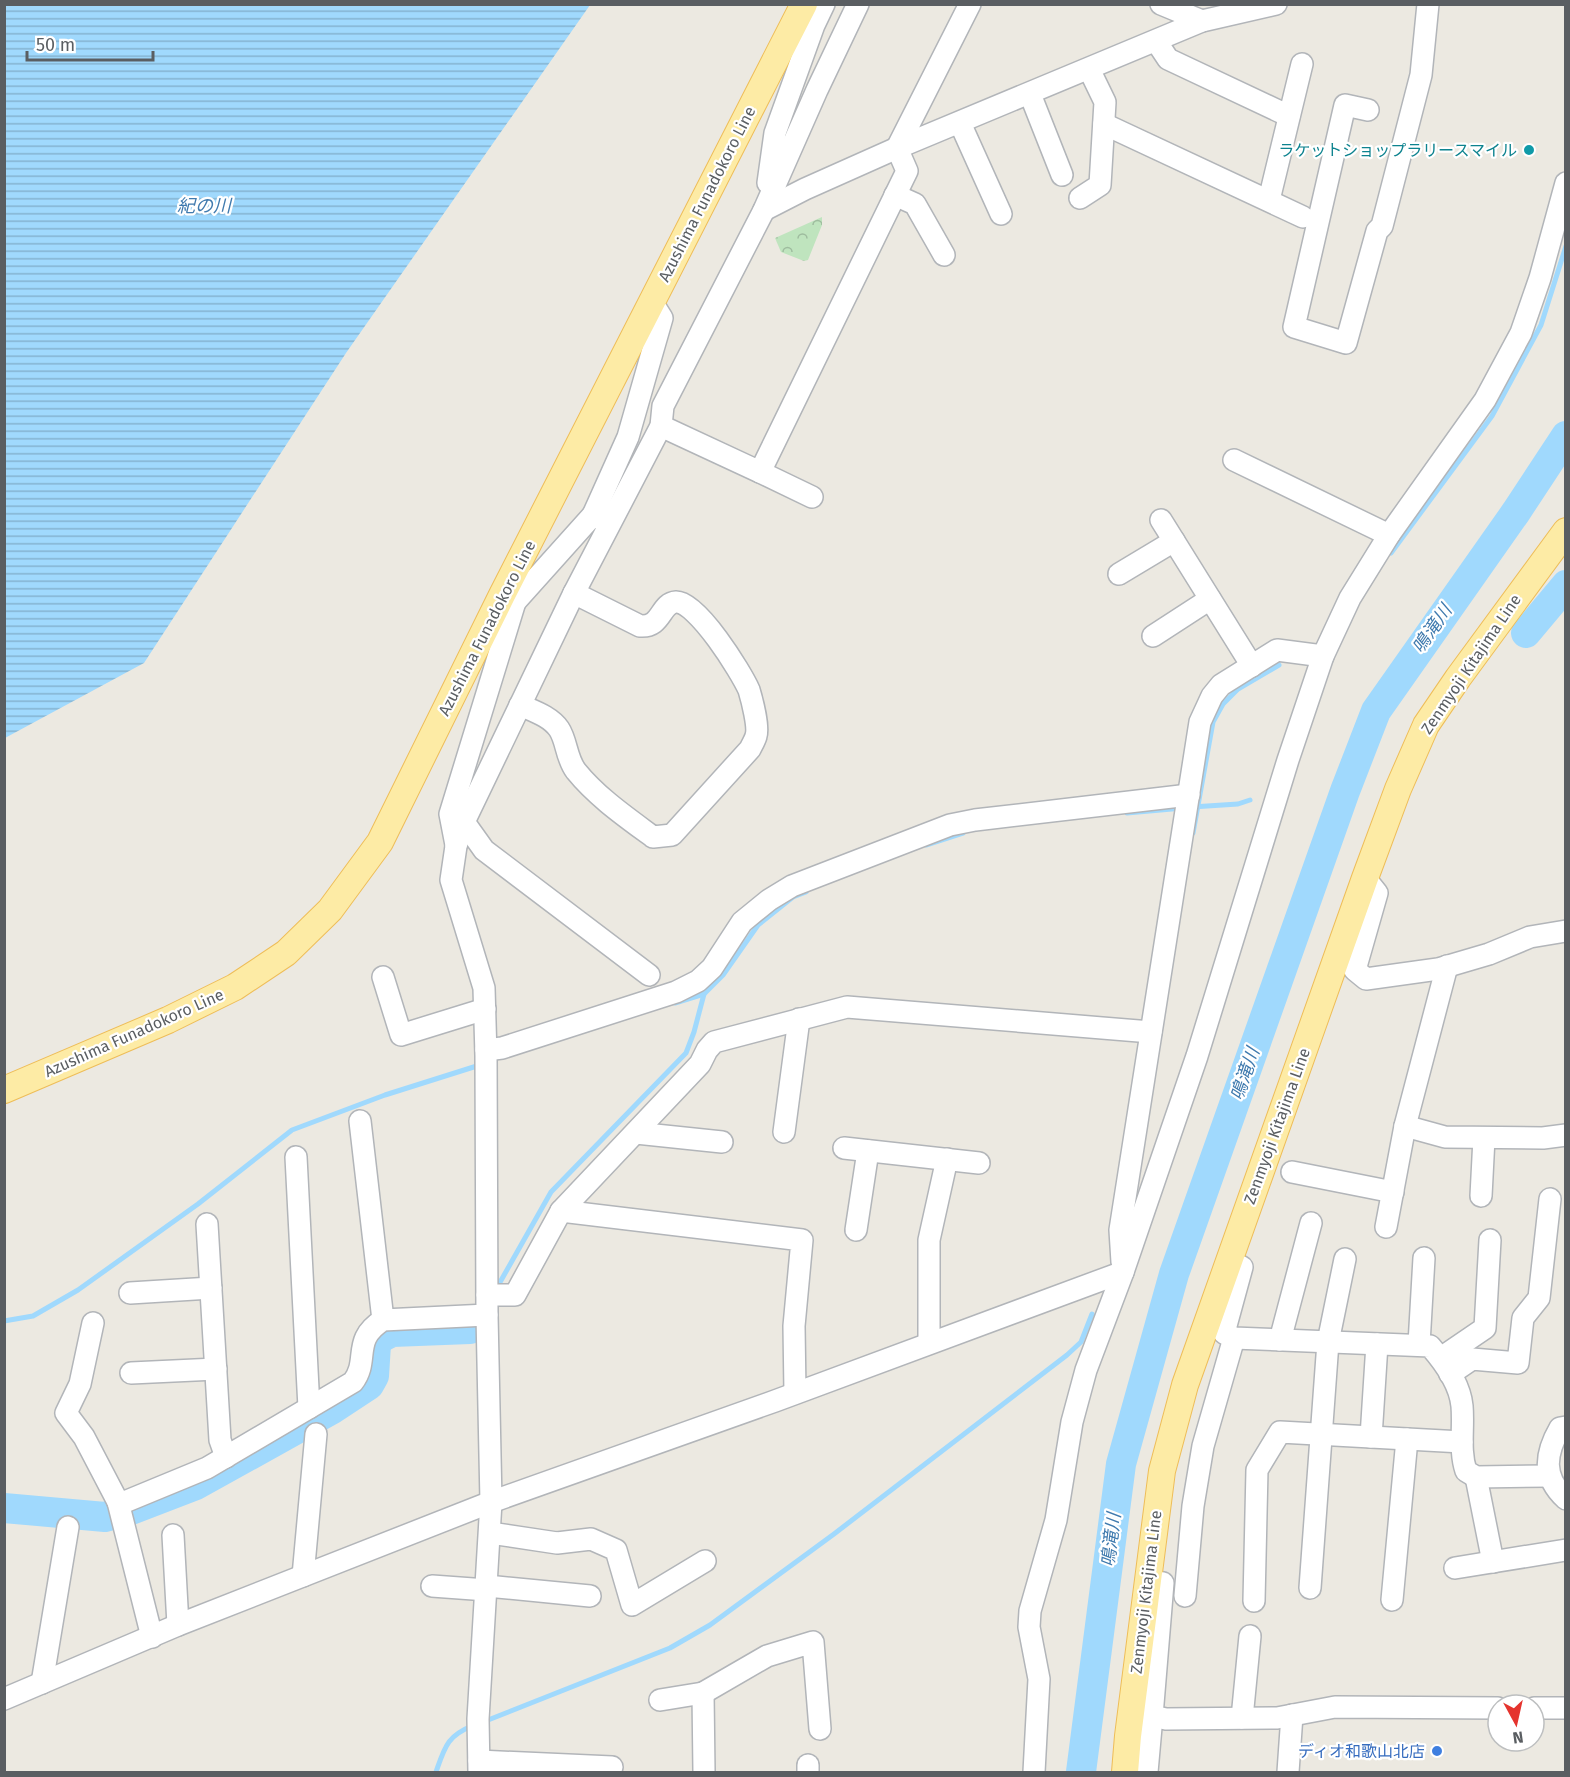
<svg xmlns="http://www.w3.org/2000/svg" width="1570" height="1777" viewBox="0 0 1570 1777" font-family="'Fira Sans','Noto Sans JP',sans-serif">
<style>
.park{fill:url(#park-crowns)}
.water{fill:url(#water-rules)}
.lines{fill:none;stroke-linecap:round;stroke-linejoin:round}
.stream{stroke:#a0d9fd;stroke-width:5}
.river{stroke:#a0d9fd;stroke-width:30}
.minor-casing{stroke:#b2b5b9;stroke-width:24}
.major-casing{stroke:#eebd58;stroke-width:28}
.minor{stroke:#fff;stroke-width:21}
.major{stroke:#fdeba5;stroke-width:26}
.culture-dot{fill:#0f9aa8;stroke:#fff;stroke-width:2}
.shop-dot{fill:#3f7fe0;stroke:#fff;stroke-width:2}
.labels{text-anchor:middle;dominant-baseline:central;stroke-width:4.5;stroke-linejoin:round;paint-order:stroke}
.culture-label{font-size:16px;fill:#0d838f;stroke:#fff;text-anchor:end}
.street-label{font-size:16px;fill:#5a5e62;stroke:#fff}
.shop-label{font-size:16px;fill:#366cbe;stroke:#fff;text-anchor:end}
.water-label{font-size:18px;font-style:italic;fill:#3f7aae;stroke:#fff}
</style>
<defs>
<pattern id="park-crowns" width="20" height="18" patternUnits="userSpaceOnUse" patternTransform="scale(1.5)"><rect width="20" height="18" fill="#bfe4be"/><path d="M2 6a3 3 0 1 1 6 0M12 15a3 3 0 1 1 6 0" fill="none" stroke="#9ebc9e"/></pattern>
<pattern id="water-rules" width="6" height="5" patternUnits="userSpaceOnUse" patternTransform="scale(1.5)"><rect width="6" height="5" fill="#a0d9fd"/><path d="M0 2.5h6" fill="none" stroke="#85b3d0"/></pattern>
</defs>
<rect width="100%" height="100%" fill="#ece9e1"/>
<!-- park -->
<path class="park" d="M822,217V225L808,260L804,261L781,252L775,238Z"/>
<!-- water -->
<path class="water" d="M5,4L590,5L346,353L144,663L5,738Z"/>
<g class="lines">
<!-- stream -->
<g class="stream">
<path d="M1391,553L1492,416L1541,325L1566,246"/>
<path d="M1192,807L1238,804L1250,800"/>
<path d="M1127,813L1183,808"/>
<path d="M1193,833L1213,722L1223,704L1238,689L1279,665"/>
<path d="M926,845L963,833"/>
<path d="M675,1003L704,994L723,975L758,925L793,897L806,892"/>
<path d="M499,1284L551,1192L686,1053L694,1032L704,994"/>
<path d="M4,1321L33,1316L78,1290L198,1204L292,1130L385,1095L480,1065"/>
<path d="M483,1722L670,1648L710,1625L834,1534L1067,1355L1081,1342L1092,1314"/>
<path d="M436,1772C445,1746 447,1736 474,1725"/>
</g>
<!-- river -->
<g class="river">
<path d="M1526,633L1566,585"/>
<path d="M4,1508L105,1517L131,1510L196,1485L331,1410L369,1385L374,1376L376,1344L382,1337L392,1332L470,1329L476,1327"/>
<path d="M1081,1772L1121,1464L1174,1274L1345,791L1376,711L1516,512L1566,436"/>
</g>
<defs>
<g id="minor">
<path d="M1161,4L1202,21"/>
<path d="M1156,41L1168,59L1289,116"/>
<path d="M1030,94L1062,175"/>
<path d="M1368,110L1345,105L1294,327L1346,343L1377,231L1382,226L1421,75L1428,4"/>
<path d="M960,123L1001,214"/>
<path d="M1104,124L1303,217"/>
<path d="M768,183L775,133L814,25L824,4"/>
<path d="M895,195L915,204L944,255"/>
<path d="M1080,198L1100,185L1105,102L1089,69"/>
<path d="M1269,200L1302,64"/>
<path d="M764,210L805,189L897,148L1202,21L1276,4"/>
<path d="M661,426L760,472L907,171L897,148L970,4"/>
<path d="M1234,460L1389,535"/>
<path d="M760,472L812,497"/>
<path d="M593,515L628,437L662,318L652,302"/>
<path d="M1161,520L1252,666"/>
<path d="M1119,574L1174,541"/>
<path d="M515,602L593,515L605,521"/>
<path d="M1153,636L1210,599"/>
<path d="M520,705C533,711 550,716 559,729C567,741 566,758 576,771C597,797 626,817 653,837L672,835L750,749C752,745 755,740 756,736C759,727 752,700 749,690C741,672 697,601 676,602C660,603 662,628 640,626L574,593"/>
<path d="M464,822L484,850L649,975"/>
<path d="M456,845L450,814L515,602L502,595"/>
<path d="M1365,878L1377,893L1355,970L1366,979L1438,969L1489,954L1530,937L1566,931"/>
<path d="M383,977L401,1035L485,1009"/>
<path d="M486,1050L502,1048L676,992L698,981L712,968L742,922L769,900L792,886L950,825L975,820L1189,795"/>
<path d="M360,1121L383,1320"/>
<path d="M1405,1126L1445,1137L1543,1138L1566,1135"/>
<path d="M784,1132L799,1019"/>
<path d="M636,1133L722,1142"/>
<path d="M844,1148L979,1163"/>
<path d="M296,1157L309,1408"/>
<path d="M1292,1172L1393,1192"/>
<path d="M1481,1196L1484,1138"/>
<path d="M561,1211L802,1240L794,1326L795,1393"/>
<path d="M207,1224L220,1440L226,1457"/>
<path d="M1386,1227L1405,1126L1447,966"/>
<path d="M856,1230L868,1151"/>
<path d="M1229,1261L1242,1267L1224,1333L1234,1338L1430,1346C1444,1362 1460,1384 1462,1406C1464,1428 1459,1450 1466,1471L1476,1477L1549,1476"/>
<path d="M1122,1262L1120,1230L1200,722L1212,696L1221,685L1277,650L1323,656"/>
<path d="M130,1293L211,1288"/>
<path d="M487,1295H515L561,1211L700,1064L707,1050L714,1042L847,1007L1151,1032"/>
<path d="M93,1323L80,1384L66,1413L84,1437L118,1502L127,1501L207,1468L353,1382C370,1360 351,1340 383,1320L487,1315"/>
<path d="M1280,1340L1311,1223"/>
<path d="M929,1343V1240L947,1159"/>
<path d="M1419,1344L1424,1258"/>
<path d="M1441,1358L1485,1328L1490,1240"/>
<path d="M131,1373L216,1369"/>
<path d="M1450,1374L1472,1359L1518,1363L1523,1318L1539,1298L1550,1199"/>
<path d="M1566,1427L1560,1428C1545,1454 1542,1477 1566,1499"/>
<path d="M1371,1437L1377,1344"/>
<path d="M1476,1477L1493,1562"/>
<path d="M118,1502L152,1637"/>
<path d="M490,1533L557,1543L591,1539L616,1550L632,1605L705,1561"/>
<path d="M173,1535L178,1625"/>
<path d="M1455,1568L1566,1550"/>
<path d="M303,1576L316,1434"/>
<path d="M1147,1581L1163,1583L1152,1716L1166,1719L1277,1718L1335,1707L1498,1708"/>
<path d="M432,1586L487,1590"/>
<path d="M487,1586L590,1596"/>
<path d="M1310,1588L1328,1342L1345,1259"/>
<path d="M1185,1596L1193,1506L1203,1446L1234,1338"/>
<path d="M1392,1600L1407,1439"/>
<path d="M1254,1601L1257,1470L1280,1432L1462,1442"/>
<path d="M42,1683L68,1527"/>
<path d="M703,1693L767,1656L813,1642L820,1729"/>
<path d="M4,1699L178,1625L491,1502L775,1401L1123,1272"/>
<path d="M660,1700L703,1693L704,1772"/>
<path d="M1534,1708H1566"/>
<path d="M1242,1718L1250,1636"/>
<path d="M479,1761L612,1767"/>
<path d="M479,1772L478,1719L491,1502L487,1315L486,1056L484,988L451,880L456,846L464,822L574,593L661,426L663,406L764,210L817,90L858,4"/>
<path d="M808,1772V1765"/>
<path d="M1034,1772L1039,1679L1029,1627L1030,1611L1056,1520L1072,1422L1086,1370L1123,1272L1197,1056L1288,760L1323,656L1350,598L1389,535L1485,400L1521,333L1540,278L1566,183"/>
<path d="M1147,1772L1152,1716"/>
<path d="M1288,1772L1292,1715"/>
</g>
<g id="major">
<path d="M4,1090L168,1020L235,987L286,953L330,910L380,842L502,595L804,4"/>
<path d="M1125,1772L1128,1736L1162,1471L1185,1385L1365,878L1398,789L1426,725L1458,678L1566,531"/>
</g>
</defs>
<!-- minor casing -->
<use href="#minor" class="minor-casing"/>
<!-- major casing -->
<use href="#major" class="major-casing"/>
<!-- minor -->
<use href="#minor" class="minor"/>
<!-- major -->
<use href="#major" class="major"/>
</g>
<!-- markers -->
<circle class="culture-dot" cx="1529" cy="150" r="6"/>
<circle class="shop-dot" cx="1437" cy="1751" r="6"/>
<g class="labels">
<!-- culture labels -->
<g class="culture-label">
<text x="1517" y="150">ラケットショップラリースマイル</text>
</g>
<!-- street labels -->
<g class="street-label">
<text transform="translate(707 194) rotate(-63)">Azushima Funadokoro Line</text>
<text transform="translate(487 628) rotate(-63)">Azushima Funadokoro Line</text>
<text transform="translate(1471 664) rotate(-56)">Zenmyoji Kitajima Line</text>
<text transform="translate(134 1033) rotate(-24)">Azushima Funadokoro Line</text>
<text transform="translate(1277 1126) rotate(-70)">Zenmyoji Kitajima Line</text>
<text transform="translate(1146 1592) rotate(-83)">Zenmyoji Kitajima Line</text>
</g>
<!-- shop labels -->
<g class="shop-label">
<text x="1425" y="1751">ディオ和歌山北店</text>
</g>
<!-- water labels -->
<g class="water-label">
<text x="204" y="206">紀の川</text>
<text transform="translate(1432 629) rotate(-55)">鳴滝川</text>
<text transform="translate(1245 1074) rotate(-71)">鳴滝川</text>
<text transform="translate(1111 1540) rotate(-83)">鳴滝川</text>
</g>
</g>
<!-- border -->
<rect width="1570" height="1777" fill="none" stroke="#5a5e62" stroke-width="12"/>
<!-- north arrow -->
<g transform="translate(1516 1723) rotate(172)"><circle r="28" fill="#ffffff" stroke="#bdbfc0" stroke-width="1.5"/>
<path d="M0-4.5L10 22L0 15L-10 22Z" fill="#e5342e"/>
<text y="-9" font-size="16" font-weight="bold" text-anchor="middle" fill="#5a5e62">N</text>
</g>
<!-- scale -->
<path d="M27 51v9h126v-9" fill="none" stroke="#5a5e62" stroke-width="3"/>
<text x="36" y="51" font-size="18" fill="#5a5e62" stroke="#ffffff" stroke-width="4.5" paint-order="stroke">50 m</text>
</svg>
